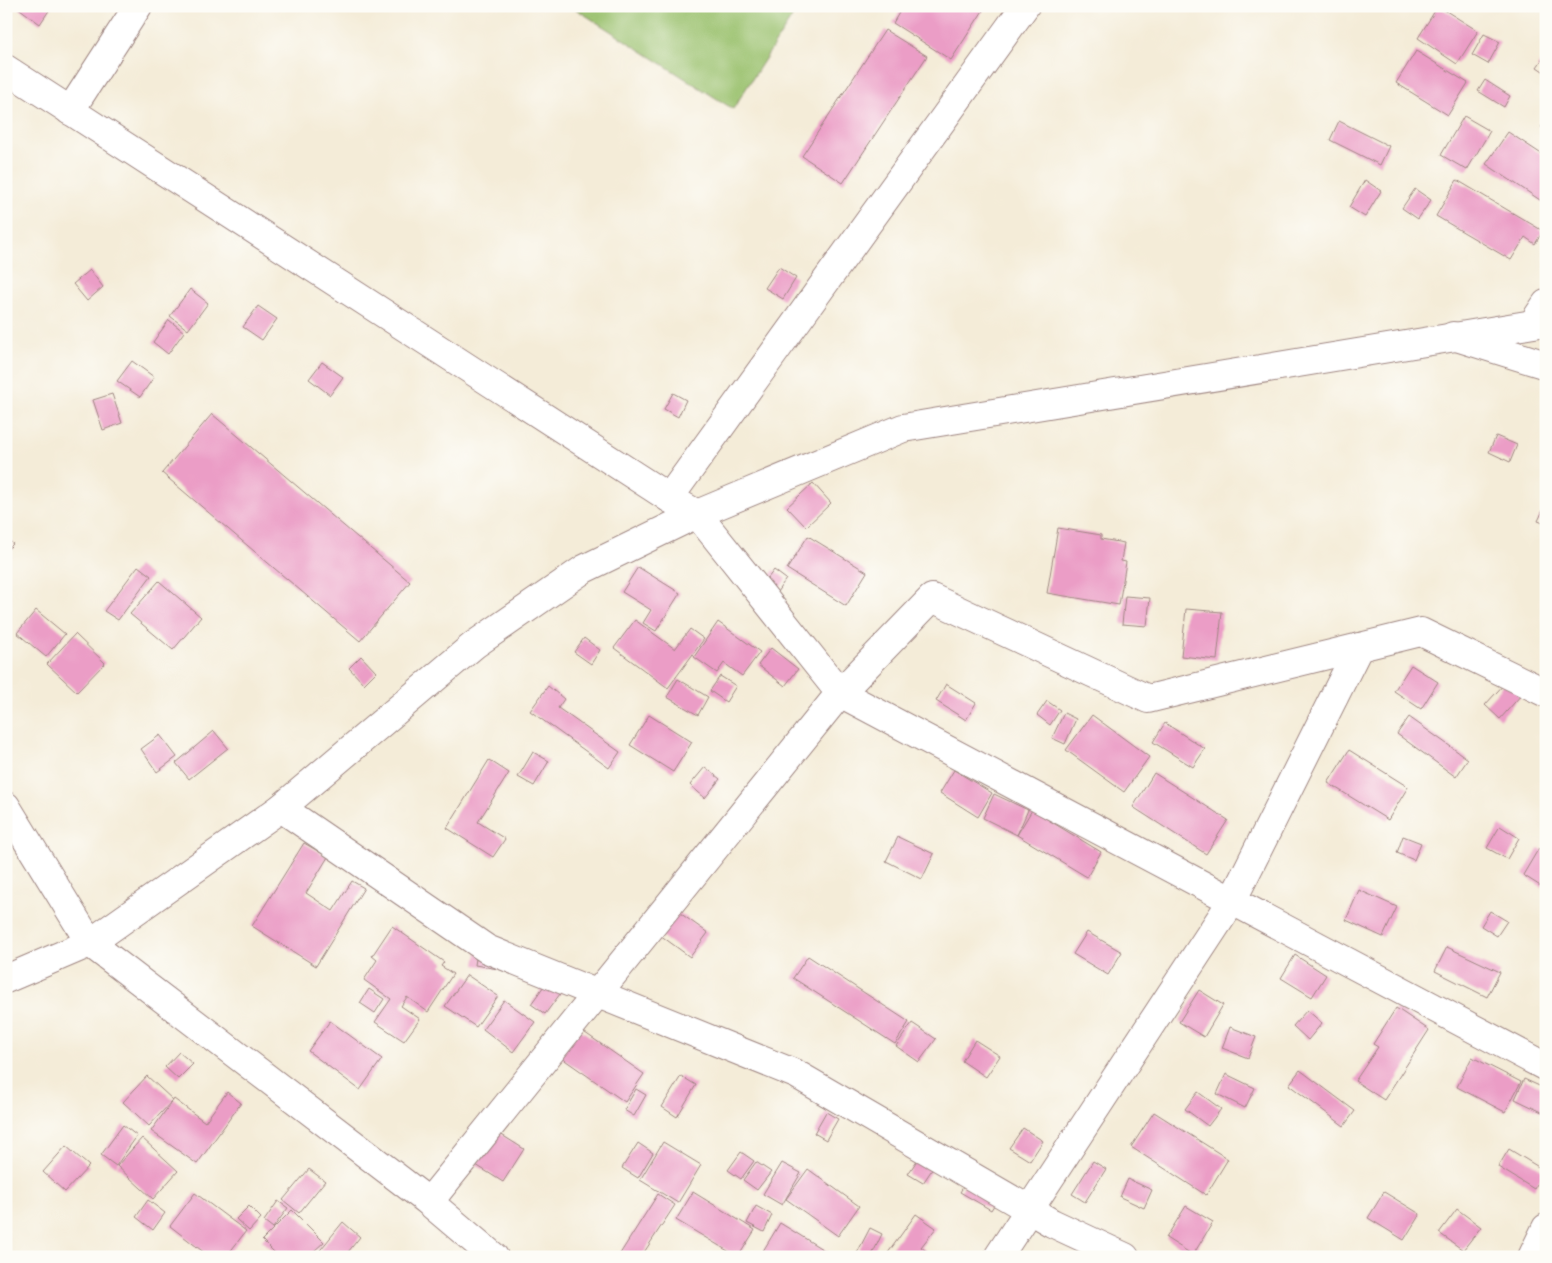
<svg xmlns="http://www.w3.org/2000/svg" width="1552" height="1263" viewBox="0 0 1552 1263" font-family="Pangolin,sans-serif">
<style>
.green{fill:#9ac16d;stroke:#72704c}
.building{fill:#eb9dc6}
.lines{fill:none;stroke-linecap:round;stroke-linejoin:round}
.minor-casing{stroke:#9f8682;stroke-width:30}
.trunk-casing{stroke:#9f8682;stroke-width:30}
.minor{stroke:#fff;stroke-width:28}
.trunk{stroke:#fff;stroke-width:28}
</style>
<rect width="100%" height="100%" fill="#fdfcf7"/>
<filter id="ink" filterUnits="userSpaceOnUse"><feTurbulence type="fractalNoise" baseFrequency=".02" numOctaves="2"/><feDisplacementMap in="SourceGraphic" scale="10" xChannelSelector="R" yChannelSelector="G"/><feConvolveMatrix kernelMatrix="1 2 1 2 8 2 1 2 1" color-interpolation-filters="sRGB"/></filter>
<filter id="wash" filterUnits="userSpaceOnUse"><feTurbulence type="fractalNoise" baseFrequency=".0096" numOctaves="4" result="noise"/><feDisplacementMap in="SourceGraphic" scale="20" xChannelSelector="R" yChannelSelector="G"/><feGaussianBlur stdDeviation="1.12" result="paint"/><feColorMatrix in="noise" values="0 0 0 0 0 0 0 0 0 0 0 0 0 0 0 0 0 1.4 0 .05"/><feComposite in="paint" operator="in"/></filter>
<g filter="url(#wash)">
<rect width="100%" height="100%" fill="#f4ecd8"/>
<!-- green -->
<path class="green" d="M571,6H799L733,109Z"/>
<g id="blocks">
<!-- building -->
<g class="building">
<path d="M16,6H52L40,24Z"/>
<path d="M903,6H986L951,60L893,23Z"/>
<path d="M1438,6L1478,31L1457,64L1418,38Z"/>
<path d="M885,30L927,56L843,183L802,156Z"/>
<path d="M1484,34L1500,42L1488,64L1472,55Z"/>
<path d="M1416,51L1468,83L1448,115L1396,83Z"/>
<path d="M1546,54V73L1537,67Z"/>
<path d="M1485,80L1510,96L1504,107L1478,91Z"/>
<path d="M1464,116L1490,131L1467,170L1441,155Z"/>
<path d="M1339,121L1389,146L1380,165L1330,140Z"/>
<path d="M1546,121V131L1541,127Z"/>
<path d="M1508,132L1546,157V204L1486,164Z"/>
<path d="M1365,180L1381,191L1365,217L1349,207Z"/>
<path d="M1457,180L1543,231L1535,244L1525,237L1511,260L1436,216Z"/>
<path d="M1415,189L1431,200L1418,219L1402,208Z"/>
<path d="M779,267L796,278L783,299L765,288Z"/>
<path d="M90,270L103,287L87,301L73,284Z"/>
<path d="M190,289L208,303L188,330L170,316Z"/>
<path d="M258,306L277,319L262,340L243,327Z"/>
<path d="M169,320L184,332L168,354L153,342Z"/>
<path d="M132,361L154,377L140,397L117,381Z"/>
<path d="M322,362L343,377L330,395L309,379Z"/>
<path d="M673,393L686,400L678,417L664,409Z"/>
<path d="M112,394L122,423L103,430L93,400Z"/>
<path d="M212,414L410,582L360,641L162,473Z"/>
<path d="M1496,436L1517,445L1510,462L1489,452Z"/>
<path d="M813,483L831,503L806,527L787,507Z"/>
<path d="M1546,504V524L1538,521Z"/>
<path d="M1058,528L1101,535V539L1124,543L1121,561L1126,562L1119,605L1047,593Z"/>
<path d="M808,536L867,572L846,606L787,569Z"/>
<path d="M6,538L13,544L6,551Z"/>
<path d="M138,566L151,576L118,620L104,611Z"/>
<path d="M638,567L680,593L656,631L643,623L651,610L622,592Z"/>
<path d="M774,570L786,579L768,605L755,595Z"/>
<path d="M159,581L201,617L173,650L130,614Z"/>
<path d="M1125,596L1150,598L1147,626L1122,624Z"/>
<path d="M1186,609L1222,612L1217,660L1181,656Z"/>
<path d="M36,610L65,634L46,657L17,633Z"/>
<path d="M635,620L675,649L690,629L704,639L668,688L614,648Z"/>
<path d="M718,622L760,652L742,676L724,663L717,673L694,657Z"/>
<path d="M75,634L105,663L77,692L47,664Z"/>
<path d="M584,638L600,650L591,664L574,652Z"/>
<path d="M771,648L798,669L785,686L758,665Z"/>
<path d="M361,656L376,672L364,684L349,668Z"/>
<path d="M1411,665L1438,682L1421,709L1394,691Z"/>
<path d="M720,676L736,686L726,702L710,691Z"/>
<path d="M678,679L708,697L698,715L667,697Z"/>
<path d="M1507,681L1522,694L1500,719L1485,705Z"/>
<path d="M946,684L976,703L966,720L936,701Z"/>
<path d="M548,686L564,699L558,708L620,752L609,768L530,711Z"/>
<path d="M1047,701L1060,710L1050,725L1037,715Z"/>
<path d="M1064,713L1076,719L1065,744L1052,738Z"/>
<path d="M649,715L692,742L673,772L630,745Z"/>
<path d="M1092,715L1149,757L1124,792L1066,750Z"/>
<path d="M1409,717L1468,759L1456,777L1397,734Z"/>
<path d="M1165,723L1205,749L1193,767L1153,742Z"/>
<path d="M214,731L228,748L189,779L176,763Z"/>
<path d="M160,735L177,757L157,772L141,749Z"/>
<path d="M1349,750L1408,787L1388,820L1328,783Z"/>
<path d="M533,752L549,761L534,786L518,777Z"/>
<path d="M489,760L509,773L478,822L505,839L493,857L447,828Z"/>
<path d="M705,767L720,779L705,798L690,785Z"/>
<path d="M954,770L992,793L978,817L940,793Z"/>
<path d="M1154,773L1228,820L1206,854L1133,807Z"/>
<path d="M994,794L1028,810L1017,835L983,818Z"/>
<path d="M1032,810L1101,852L1087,877L1017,835Z"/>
<path d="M1500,826L1519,838L1507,859L1487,848Z"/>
<path d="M1403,836L1421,843L1414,860L1397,853Z"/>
<path d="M898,837L934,854L922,879L886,861Z"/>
<path d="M304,843L328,857L306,893L333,911L352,881L364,888L316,966L252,926Z"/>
<path d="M1539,848L1546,852V882L1542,887L1523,875Z"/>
<path d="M1359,890L1397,907L1383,937L1346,920Z"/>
<path d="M677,911L708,933L690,957L660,935Z"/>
<path d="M1490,911L1507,921L1497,936L1481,926Z"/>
<path d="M392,926L444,962L441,966L453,974L428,1012L407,997L401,1006L420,1019L404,1041L375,1022L391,999L364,980L377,960L372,956Z"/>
<path d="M1087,932L1122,952L1108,975L1073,954Z"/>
<path d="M478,946L501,949L498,969L475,965Z"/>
<path d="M1447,947L1500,972L1487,997L1435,971Z"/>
<path d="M1295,955L1326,975L1312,997L1281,978Z"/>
<path d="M808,956L909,1022L895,1044L793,978Z"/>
<path d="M467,975L498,996L476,1027L445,1006Z"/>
<path d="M551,976L566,986L545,1014L531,1004Z"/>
<path d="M369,989L384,999L375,1013L360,1003Z"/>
<path d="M1199,990L1223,1005L1204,1037L1179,1022Z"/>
<path d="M504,1000L535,1022L513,1052L483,1029Z"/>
<path d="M1396,1008L1429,1030L1384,1100L1355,1081L1378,1047L1373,1044Z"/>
<path d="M1307,1010L1322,1023L1308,1040L1293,1026Z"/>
<path d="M330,1021L382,1059L360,1090L308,1051Z"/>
<path d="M912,1023L936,1039L919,1062L896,1046Z"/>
<path d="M1230,1027L1256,1037L1248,1058L1222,1048Z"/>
<path d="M578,1028L644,1074L625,1102L559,1056Z"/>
<path d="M975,1040L1000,1056L986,1077L962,1061Z"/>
<path d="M179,1052L193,1064L178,1079L165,1067Z"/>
<path d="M1472,1057L1521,1082L1505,1112L1457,1087Z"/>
<path d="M1300,1070L1355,1111L1344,1126L1289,1085Z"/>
<path d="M1226,1074L1255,1088L1245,1108L1217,1094Z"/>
<path d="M147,1076L173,1100L149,1126L123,1102Z"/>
<path d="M681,1076L696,1085L677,1117L662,1107Z"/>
<path d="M1524,1079L1546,1089V1114L1515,1099Z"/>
<path d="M636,1089L646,1095L634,1116L624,1110Z"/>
<path d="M227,1092L241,1103L197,1164L151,1131L174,1099L205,1122Z"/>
<path d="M1198,1092L1221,1109L1208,1126L1185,1109Z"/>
<path d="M826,1112L838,1119L826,1140L814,1133Z"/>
<path d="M1154,1112L1228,1159L1206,1195L1131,1147Z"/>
<path d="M123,1125L137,1136L116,1166L101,1155Z"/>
<path d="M1023,1128L1043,1141L1030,1161L1009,1148Z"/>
<path d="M497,1132L524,1149L503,1182L476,1165Z"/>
<path d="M142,1138L178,1171L153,1199L117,1166Z"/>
<path d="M663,1142L701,1165L678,1203L640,1180Z"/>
<path d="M638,1143L653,1153L638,1178L622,1168Z"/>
<path d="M66,1146L89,1166L65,1192L43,1172Z"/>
<path d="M1509,1149L1545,1171L1534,1189L1498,1167Z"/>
<path d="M741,1152L754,1161L741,1179L728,1170Z"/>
<path d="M922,1153L937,1162L923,1183L908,1174Z"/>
<path d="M1093,1161L1106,1169L1085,1202L1072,1194Z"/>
<path d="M756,1162L771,1172L757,1190L743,1180Z"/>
<path d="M782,1163L801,1173L782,1205L763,1194Z"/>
<path d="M309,1169L325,1181L299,1213L283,1200Z"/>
<path d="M808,1169L859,1206L838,1236L786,1199Z"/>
<path d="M971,1175L1001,1194L991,1210L960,1192Z"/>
<path d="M1128,1179L1152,1190L1144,1208L1120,1197Z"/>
<path d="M693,1192L755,1230L738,1257L676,1220Z"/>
<path d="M1384,1192L1420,1214L1404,1240L1368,1218Z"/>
<path d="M195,1193L246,1231L226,1257H210L170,1226Z"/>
<path d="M658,1194L675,1205L641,1257H618Z"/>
<path d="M148,1200L165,1213L153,1230L136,1217Z"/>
<path d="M278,1201L288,1208L273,1228L264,1221Z"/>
<path d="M249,1206L261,1218L249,1231L236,1219Z"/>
<path d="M756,1206L772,1215L764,1232L747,1223Z"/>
<path d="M1186,1206L1213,1222L1193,1255L1166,1238Z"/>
<path d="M1457,1209L1481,1227L1463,1250L1439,1233Z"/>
<path d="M292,1210L324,1242L313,1252L318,1257H279L262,1240Z"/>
<path d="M916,1214L936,1228L921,1247L934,1257H885Z"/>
<path d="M343,1222L360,1237L344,1257H320L317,1254Z"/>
<path d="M780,1223L835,1257H771L763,1251Z"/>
<path d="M870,1228L882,1234L871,1257H855Z"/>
</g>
</g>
</g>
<g filter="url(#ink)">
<use href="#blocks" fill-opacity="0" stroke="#9f8682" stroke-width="1"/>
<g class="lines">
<defs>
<g id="minor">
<path d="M1025,6L669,498L697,514L840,693L1546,1067"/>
<path d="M6,69L669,498"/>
<path d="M70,111L138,6"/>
<path d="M1534,322L1546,304"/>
<path d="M1453,336L1546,365"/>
<path d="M6,806L90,943L429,1202L494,1257"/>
<path d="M281,808L487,949L796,1074L1052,1223L1125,1257"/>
<path d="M429,1202L840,693L932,598L1148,699L1421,632L1546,693"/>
<path d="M998,1257L1232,901L1359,647"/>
<path d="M1532,1257L1546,1228"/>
</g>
<path id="trunk" d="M6,979L90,943L281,808L474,645L584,569L697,514L903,428L1546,322"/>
</defs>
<!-- minor casing -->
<use href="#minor" class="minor-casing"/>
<!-- trunk casing -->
<use href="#trunk" class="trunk-casing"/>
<!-- minor -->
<use href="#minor" class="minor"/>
<!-- trunk -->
<use href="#trunk" class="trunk"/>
</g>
</g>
<!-- margin -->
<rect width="1552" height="1263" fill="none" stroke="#fdfcf7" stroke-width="25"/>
</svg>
